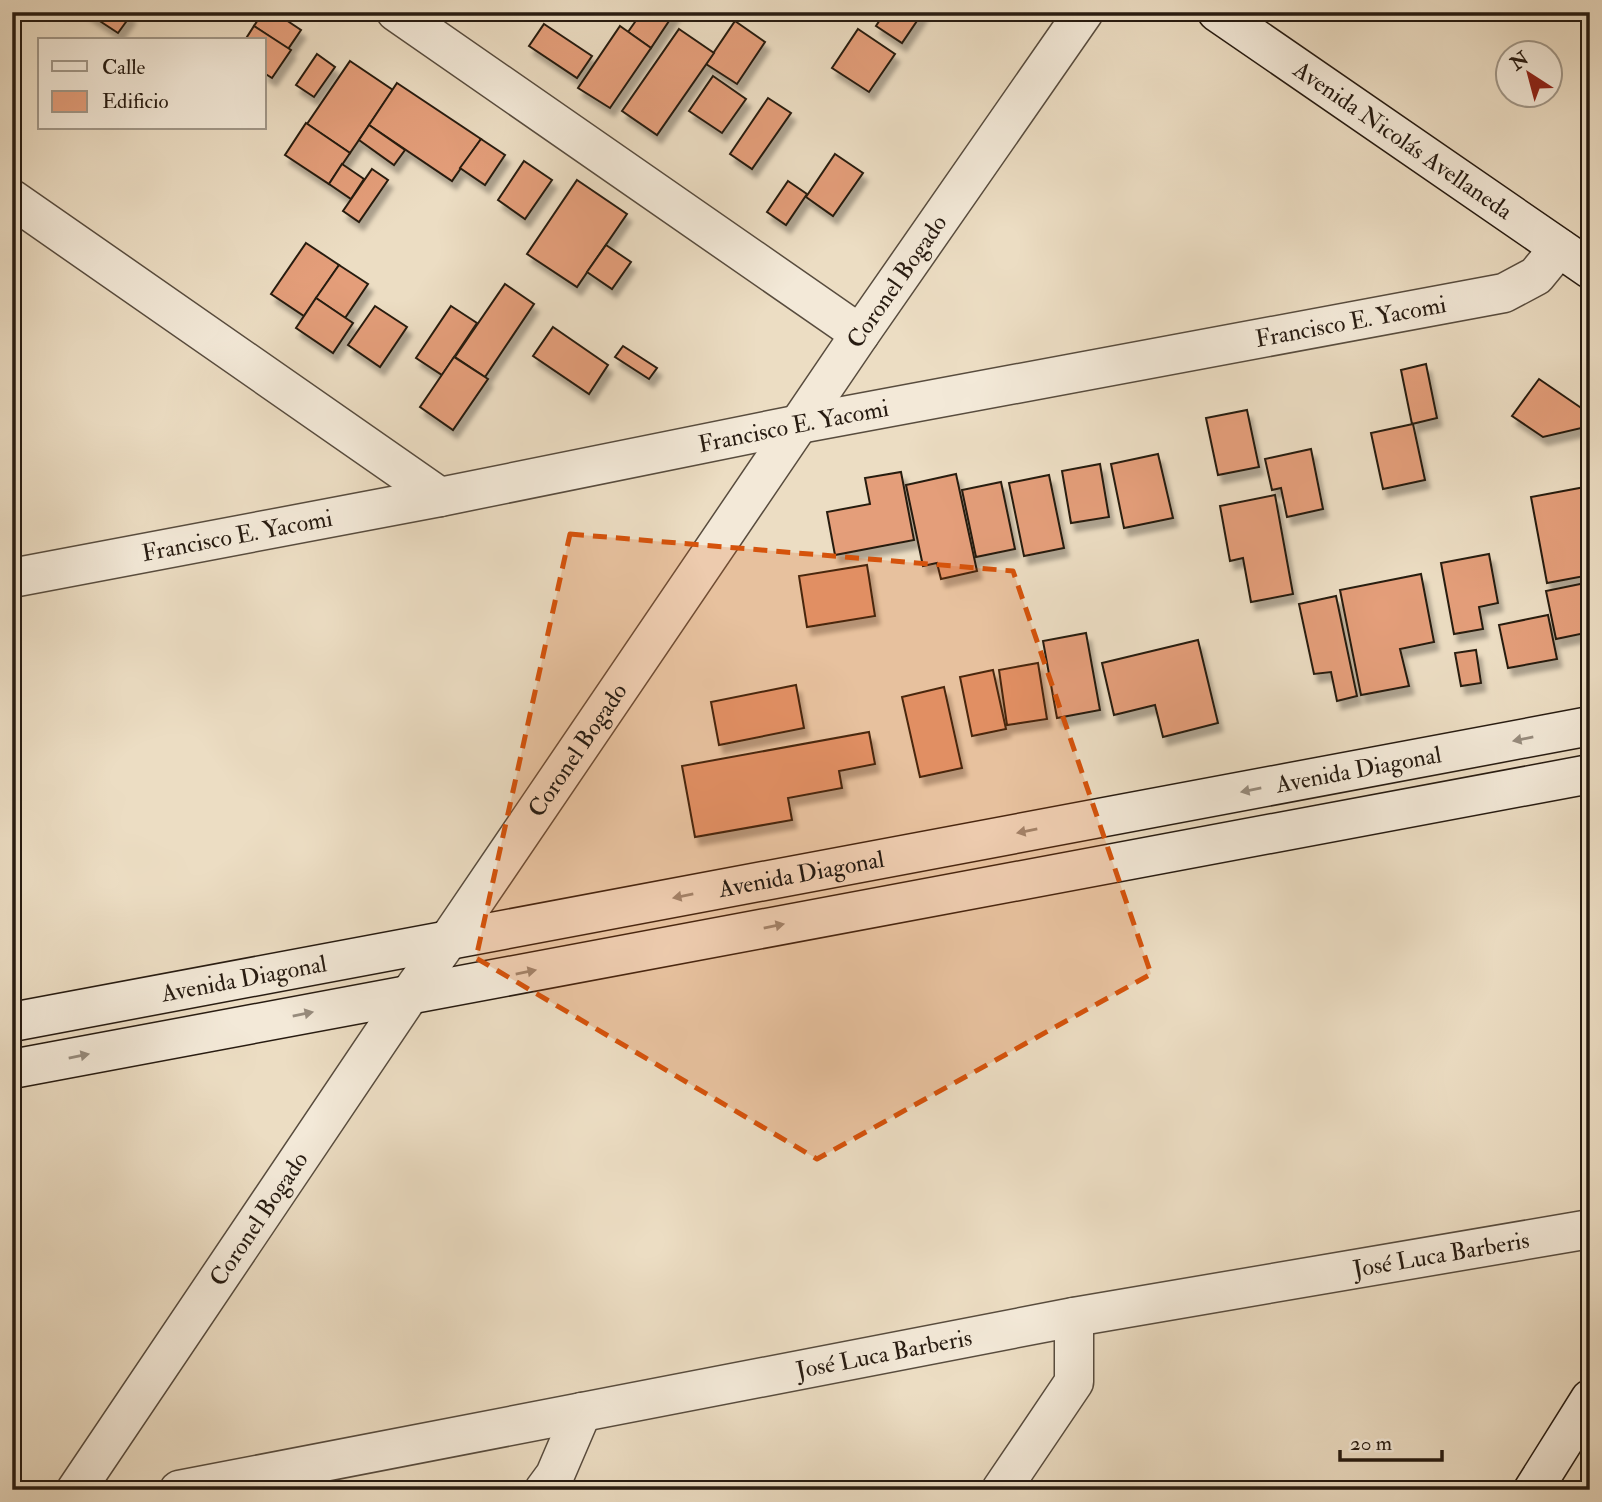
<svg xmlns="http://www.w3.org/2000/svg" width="1602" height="1502" viewBox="0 0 1602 1502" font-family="'IM FELL Double Pica',serif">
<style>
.building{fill:#e49e7a;stroke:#271b11;stroke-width:2;filter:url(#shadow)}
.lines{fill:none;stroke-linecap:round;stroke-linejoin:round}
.minor-casing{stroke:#584c3e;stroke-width:41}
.secondary-casing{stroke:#271b11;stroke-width:41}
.minor{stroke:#f3e9d8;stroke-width:38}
.secondary{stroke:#f3e9d8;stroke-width:38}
.oneway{fill:#978c7e}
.marked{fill:#d5530c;fill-opacity:0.2;stroke:#d5530c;stroke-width:5;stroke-dasharray:14 9;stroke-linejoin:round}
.labels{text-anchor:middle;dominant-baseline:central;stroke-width:7;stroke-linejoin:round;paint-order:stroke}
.street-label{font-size:24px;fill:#271b11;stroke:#f3e9d8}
</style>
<defs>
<filter id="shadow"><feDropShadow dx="4.5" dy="8" stdDeviation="2" flood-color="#0004"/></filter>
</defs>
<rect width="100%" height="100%" fill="#ecddc3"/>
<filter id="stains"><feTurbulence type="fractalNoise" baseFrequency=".00286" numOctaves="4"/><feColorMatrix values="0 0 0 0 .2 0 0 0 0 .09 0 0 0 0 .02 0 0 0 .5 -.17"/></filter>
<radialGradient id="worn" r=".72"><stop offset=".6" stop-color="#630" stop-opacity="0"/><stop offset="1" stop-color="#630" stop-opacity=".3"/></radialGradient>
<!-- building -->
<g class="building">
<path d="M86,12H127L131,15L118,33Z"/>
<path d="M263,12H274L301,30L288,49L254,26Z"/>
<path d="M642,12H675L651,48L628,32Z"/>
<path d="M885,12H923L902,43L876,26Z"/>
<path d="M735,21L765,42L737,84L706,64Z"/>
<path d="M544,24L592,56L577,78L529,46Z"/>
<path d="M254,26L291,50L272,78L264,73V40H245Z"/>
<path d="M620,26L651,48L610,108L578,88Z"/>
<path d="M679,29L714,53L657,135L622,111Z"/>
<path d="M858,29L895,54L869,92L832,68Z"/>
<path d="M317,54L335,67L314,97L296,85Z"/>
<path d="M350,61L393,90L350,153L307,124Z"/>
<path d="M713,76L746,99L722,133L689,111Z"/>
<path d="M397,83L481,139L452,181L369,125Z"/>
<path d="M768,98L791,113L752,169L730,154Z"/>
<path d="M306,123L350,153L329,184L285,155Z"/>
<path d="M369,125L405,150L394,165L359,140Z"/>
<path d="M481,139L505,155L485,185L460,168Z"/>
<path d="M835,154L863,173L833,216L806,197Z"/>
<path d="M524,161L552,180L525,219L498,200Z"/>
<path d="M342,164L364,179L351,199L329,184Z"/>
<path d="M372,169L388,180L359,222L343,211Z"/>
<path d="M577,180L627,214L577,287L527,254Z"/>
<path d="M788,181L807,194L786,225L767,212Z"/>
<path d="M306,243L339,265L304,316L271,294Z"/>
<path d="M606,245L631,262L612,289L587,272Z"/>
<path d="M339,265L368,284L345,318L316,298Z"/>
<path d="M505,284L534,304L485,377L455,357Z"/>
<path d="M316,298L353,323L333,353L296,328Z"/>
<path d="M375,306L407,327L380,367L348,345Z"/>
<path d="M451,306L477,323L442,375L416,358Z"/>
<path d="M553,327L608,365L589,394L533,356Z"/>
<path d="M623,346L657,368L649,379L615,357Z"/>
<path d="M454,357L488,379L453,430L420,407Z"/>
<path d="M1426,364L1437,418L1412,424L1401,370Z"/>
<path d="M1539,379L1590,414V426L1543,437L1512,416Z"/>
<path d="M1247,410L1259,467L1218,475L1206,418Z"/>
<path d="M1413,424L1425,480L1383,489L1371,433Z"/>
<path d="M1311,449L1323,509L1287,517L1281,488L1272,490L1265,459Z"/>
<path d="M1158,454L1173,518L1124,528L1111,464Z"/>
<path d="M1100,464L1109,517L1071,523L1062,471Z"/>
<path d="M901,472L914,540L835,555L827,512L870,504L865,478Z"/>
<path d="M956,474L977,571L941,579L937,563L923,566L906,485Z"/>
<path d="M1049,475L1064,548L1024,556L1009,483Z"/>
<path d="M1001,482L1015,549L976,557L962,490Z"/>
<path d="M1585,487L1590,509V575L1547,583L1531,497Z"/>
<path d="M1275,495L1293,594L1251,602L1243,558L1230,561L1220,506Z"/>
<path d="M1489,554L1498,603L1479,607L1483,629L1454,634L1441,563Z"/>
<path d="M867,565L875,616L807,627L799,576Z"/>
<path d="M1421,574L1434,642L1400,649L1409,686L1361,695L1340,590Z"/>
<path d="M1590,582V632L1556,639L1546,591Z"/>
<path d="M1336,596L1357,696L1337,701L1331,672L1314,674L1299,604Z"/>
<path d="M1548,615L1557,659L1508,668L1499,625Z"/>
<path d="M1086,633L1100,710L1057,718L1043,641Z"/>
<path d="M1198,640L1218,723L1163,737L1155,705L1114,715L1102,663Z"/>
<path d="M1476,650L1481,683L1461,686L1455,653Z"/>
<path d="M1038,663L1047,719L1007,725L999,670Z"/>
<path d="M993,670L1006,729L972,736L960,677Z"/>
<path d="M796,685L804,728L719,745L711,702Z"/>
<path d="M944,687L962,768L920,777L902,697Z"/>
<path d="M869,732L875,764L839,771L842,788L788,798L792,820L695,837L682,766Z"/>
</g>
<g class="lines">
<defs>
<g id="minor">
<path d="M396,12L860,334"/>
<path d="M12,199L440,497"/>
<path id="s1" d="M12,578L440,497L800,424L1504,293L1536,276L1559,248"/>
<path id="s2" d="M76,1490L410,994L449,939L860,334L1084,12"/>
<path id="s3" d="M179,1490L1074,1317L1590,1229"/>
<path d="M544,1490L555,1475L582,1412"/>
<path d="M1001,1490L1074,1382V1317"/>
</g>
<g id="secondary">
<path id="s4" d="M1217,12L1590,269"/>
<path id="s5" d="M12,1022L1590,726"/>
<path d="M12,1069L1590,774"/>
<path d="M1533,1490L1590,1399"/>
</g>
</defs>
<!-- minor casing -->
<use href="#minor" class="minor-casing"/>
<!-- secondary casing -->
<use href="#secondary" class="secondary-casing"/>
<!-- minor -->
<use href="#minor" class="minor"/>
<!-- secondary -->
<use href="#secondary" class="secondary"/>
</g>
<!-- one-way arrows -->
<defs><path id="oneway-solid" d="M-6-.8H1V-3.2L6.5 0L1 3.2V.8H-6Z" transform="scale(1.75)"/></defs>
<g class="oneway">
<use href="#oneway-solid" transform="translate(1523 739) rotate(169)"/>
<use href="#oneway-solid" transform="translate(1251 790) rotate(169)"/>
<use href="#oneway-solid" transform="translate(1027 831) rotate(169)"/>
<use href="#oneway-solid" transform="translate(683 896) rotate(169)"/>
<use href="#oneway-solid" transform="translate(774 926) rotate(-11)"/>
<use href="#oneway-solid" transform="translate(526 972) rotate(-11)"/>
<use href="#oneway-solid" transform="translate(303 1014) rotate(-11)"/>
<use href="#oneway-solid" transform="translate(79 1056) rotate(-11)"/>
</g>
<!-- marked area -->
<path class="marked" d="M570,534L1013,571L1151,974L817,1159L476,958Z"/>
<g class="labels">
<!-- street labels -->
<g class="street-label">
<text stroke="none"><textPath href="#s4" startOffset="226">Avenida Nicolás Avellaneda</textPath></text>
<text stroke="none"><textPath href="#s2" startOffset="1461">Coronel Bogado</textPath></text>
<text stroke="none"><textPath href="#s1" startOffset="1363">Francisco E. Yacomi</textPath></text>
<text stroke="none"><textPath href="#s1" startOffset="796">Francisco E. Yacomi</textPath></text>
<text stroke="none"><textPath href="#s1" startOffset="229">Francisco E. Yacomi</textPath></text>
<text stroke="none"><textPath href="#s2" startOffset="894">Coronel Bogado</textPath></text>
<text stroke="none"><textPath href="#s5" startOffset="1370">Avenida Diagonal</textPath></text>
<text stroke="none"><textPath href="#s5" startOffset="803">Avenida Diagonal</textPath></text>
<text stroke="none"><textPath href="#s5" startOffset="236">Avenida Diagonal</textPath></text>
<text stroke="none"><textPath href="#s2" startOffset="327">Coronel Bogado</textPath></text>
<text stroke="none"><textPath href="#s3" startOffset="1284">José Luca Barberis</textPath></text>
<text stroke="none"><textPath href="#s3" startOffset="718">José Luca Barberis</textPath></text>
</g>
</g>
<!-- margin -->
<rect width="1602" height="1502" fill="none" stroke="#ecddc3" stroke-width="42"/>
<rect x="14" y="14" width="1574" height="1474" fill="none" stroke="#271b11" stroke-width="3.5"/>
<rect x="21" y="21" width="1560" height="1460" fill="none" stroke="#271b11" stroke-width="2"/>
<!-- legend -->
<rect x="38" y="38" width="228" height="91" fill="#f3e9d8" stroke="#a19788" stroke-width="2"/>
<rect x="52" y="61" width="35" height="10" fill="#f3e9d8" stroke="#a19788" stroke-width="2"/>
<text x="102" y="74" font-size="21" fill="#271b11">Calle</text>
<rect x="52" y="91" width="35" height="21" fill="#e49e7a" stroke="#a19788" stroke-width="2"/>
<text x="102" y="108" font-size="21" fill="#271b11">Edificio</text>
<!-- north arrow -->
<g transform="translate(1529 74) rotate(324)"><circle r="33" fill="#f3e9d8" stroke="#a19788" stroke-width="2"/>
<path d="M0-5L12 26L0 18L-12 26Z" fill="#8f2418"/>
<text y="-10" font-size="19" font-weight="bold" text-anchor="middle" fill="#271b11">N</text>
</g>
<!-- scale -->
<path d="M1340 1450v10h102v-10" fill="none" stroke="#271b11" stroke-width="3.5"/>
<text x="1350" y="1450" font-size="21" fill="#271b11" stroke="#f3e9d8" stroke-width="5" paint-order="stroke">20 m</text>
<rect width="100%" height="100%" filter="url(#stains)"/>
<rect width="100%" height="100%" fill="url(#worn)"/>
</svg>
